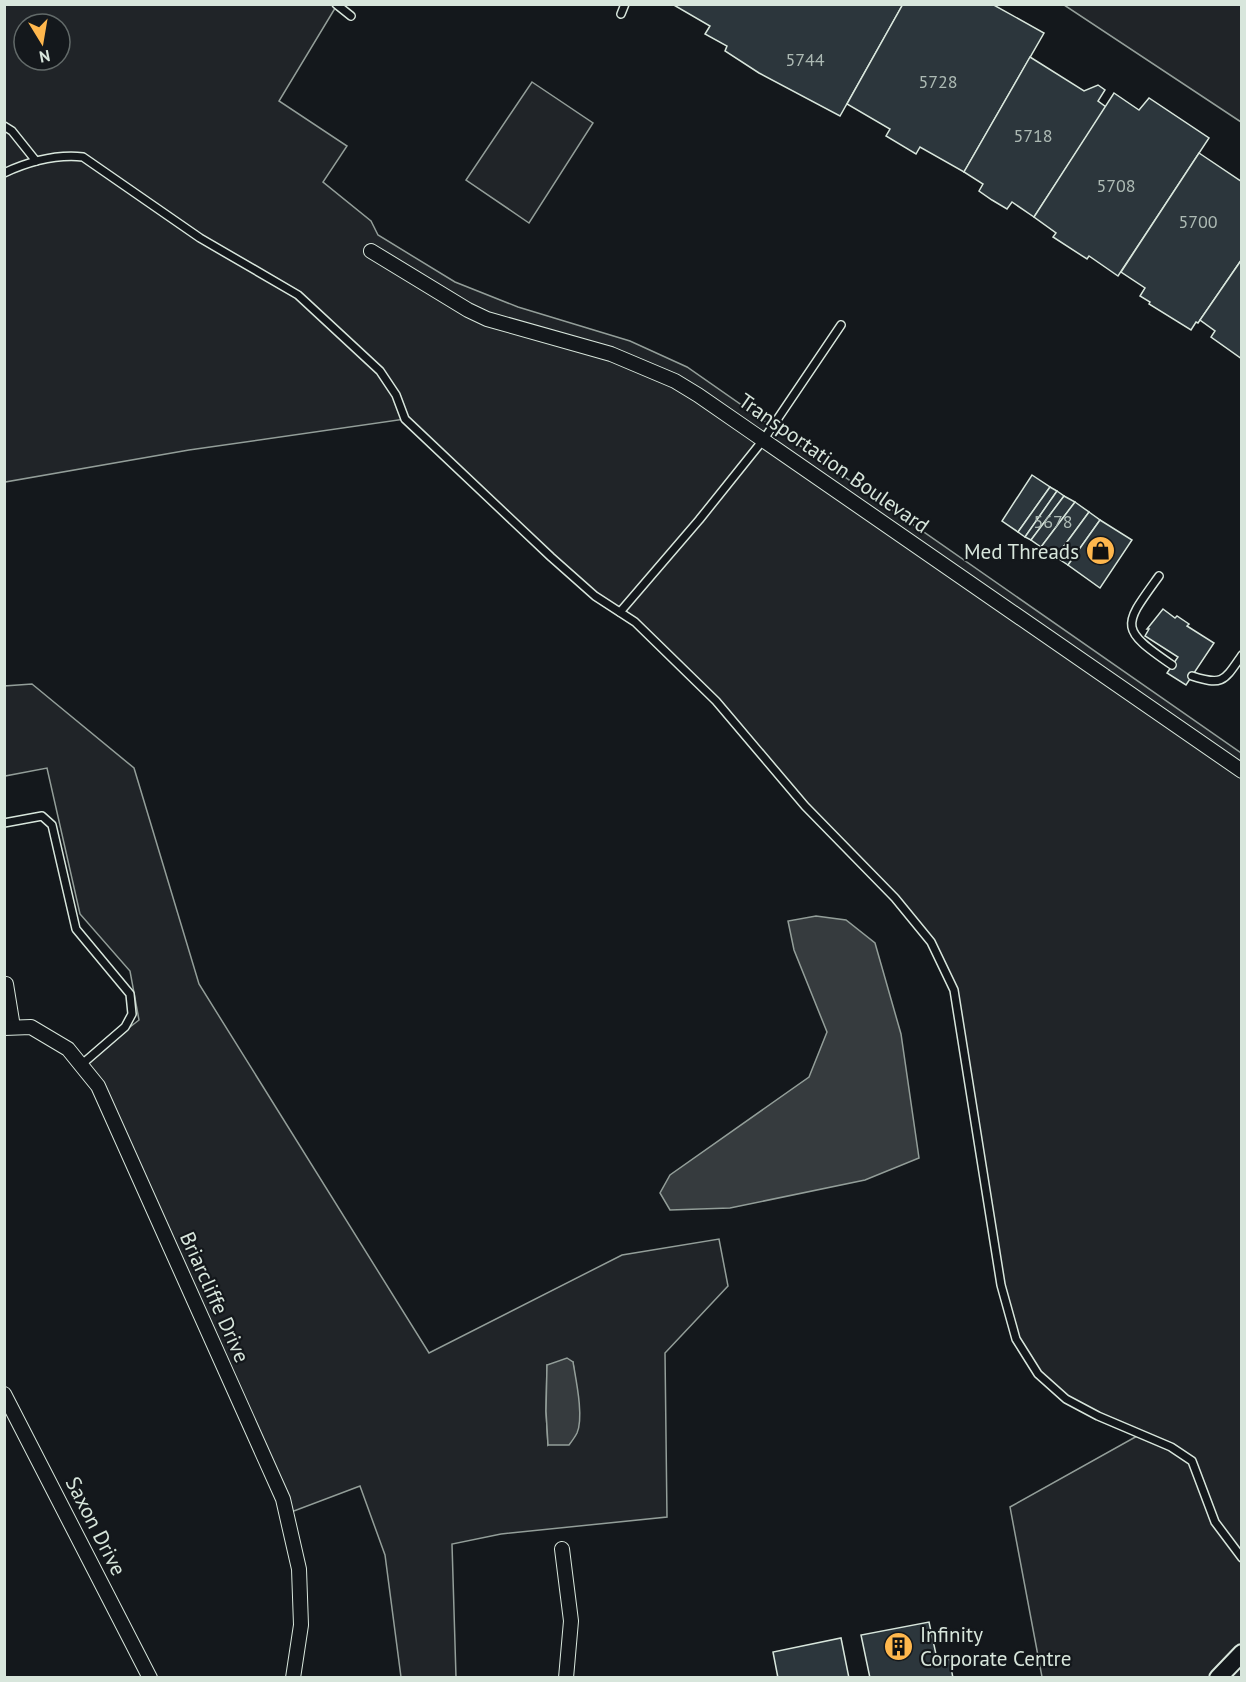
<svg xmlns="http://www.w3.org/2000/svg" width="1246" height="1682" viewBox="0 0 1246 1682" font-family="'PT Sans',sans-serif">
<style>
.green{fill:#202428;stroke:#939e99;stroke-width:1.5;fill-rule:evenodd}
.water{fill:#363b3e;stroke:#939e99;stroke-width:1.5}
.building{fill:#2c363c;stroke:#d8e6dc;stroke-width:1.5}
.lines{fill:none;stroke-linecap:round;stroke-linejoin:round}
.service-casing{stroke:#d8e6dc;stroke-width:10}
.minor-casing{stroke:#d8e6dc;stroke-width:16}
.tertiary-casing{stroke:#d8e6dc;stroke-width:20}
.service{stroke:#14181c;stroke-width:7}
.minor{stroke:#14181c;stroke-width:14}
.tertiary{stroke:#14181c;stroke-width:16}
.labels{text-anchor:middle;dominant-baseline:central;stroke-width:4.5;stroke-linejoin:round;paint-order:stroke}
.number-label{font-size:18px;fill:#adbab4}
.street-label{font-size:21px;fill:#d8e6dc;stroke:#14181c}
.poi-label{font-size:21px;fill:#d8e6dc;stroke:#14181c;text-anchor:end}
</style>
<rect width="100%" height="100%" fill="#14181c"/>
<!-- green -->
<g class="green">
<path d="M5,5H337L279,101L347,146L323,182L371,221L378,235L455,282L518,307L630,341L687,367L1241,753V1677H1042L1010,1507L1139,1435L1066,1399L1038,1374L1016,1339L1001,1285L954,990L931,942L895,898L805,806L716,701L635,622L594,596L405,419L189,450L5,482ZM24,24H60V60H24Z"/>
<path d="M1064,5H1241V122Z"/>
<path d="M532,82L593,123L529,223L466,180Z"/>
<path d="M32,684L134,768L199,984L429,1353L622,1255L719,1239L728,1286L665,1353L667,1517L501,1534L452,1544L456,1677H401L385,1555L360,1486L286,1514L283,1499L81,1065L139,1020L130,971L80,914L47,768L5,776L4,686ZM573,1362L579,1412L548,1445L546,1411L547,1365Z"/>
</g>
<!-- water -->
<g class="water">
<path d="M816,916L846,920L875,943L901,1034L919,1158L865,1180L730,1208L670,1210L660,1193L670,1175L809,1077L827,1032L794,950L788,921Z"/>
<path d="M567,1358L573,1362C576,1380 584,1417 577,1433C575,1437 572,1441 569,1445H548L546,1411L547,1365Z"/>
</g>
<!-- building -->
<g class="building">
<path d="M672,4H903L840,116L759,73L725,51L727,46L705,34L710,26Z"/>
<path d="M903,4H992L1044,33L964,172L920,147L916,154L886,136L890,129L847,104Z"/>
<path d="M1030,57L1084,91L1098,85L1105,90L1098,101L1106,107L1034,217L1012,202L1007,209L992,200L979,191L983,184L964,172Z"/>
<path d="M1114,93L1139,110L1149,98L1209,138L1118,276L1089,256L1087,259L1053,237L1056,233L1034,217Z"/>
<path d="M1199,153L1242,182V259L1198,323L1196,322L1191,330L1149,304L1150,302L1140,296L1145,288L1121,272Z"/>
<path d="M1242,259V359L1211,337L1215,331L1200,320Z"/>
<path d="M1032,475L1050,487L1018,532L1002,521Z"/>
<path d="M1050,487L1057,491L1025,537L1018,532Z"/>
<path d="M1057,491L1064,496L1031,540L1025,537Z"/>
<path d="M1064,496L1075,502L1041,547L1031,540Z"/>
<path d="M1075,502L1089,512L1056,557L1041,547Z"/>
<path d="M1089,512L1100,520L1068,565L1056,557Z"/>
<path d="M1100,520L1132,540L1100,588L1068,565Z"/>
<path d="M1163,609L1175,618L1177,616L1189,624L1187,626L1214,643L1186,685L1167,673L1178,657L1145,636L1149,629H1147Z"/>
<path d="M929,1622L937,1659L949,1657L953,1678H870L861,1635Z"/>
<path d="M841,1638L849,1678H778L773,1652Z"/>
</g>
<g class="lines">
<defs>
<g id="service">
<path d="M336,4L351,16"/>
<path d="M621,14L625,4"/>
<path d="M4,126L12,131L36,161"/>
<path d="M4,173C30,161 55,154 83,157L200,238L298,295L380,371L396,395L405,419L551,557L595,596L635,622L716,701L805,806L895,898L931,942L954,990L1001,1285L1016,1339L1038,1374L1066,1399L1098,1416L1171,1447L1192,1461L1215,1522L1242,1558"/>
<path d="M1159,576C1123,626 1118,628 1172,665"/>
<path d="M620,612L699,520L764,439L841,325"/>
<path d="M1192,676C1223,686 1224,681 1242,655"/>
<path d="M4,823L42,816L52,825L76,929L130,994L132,1014L125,1027L81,1065"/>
</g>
<g id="minor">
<path d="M371,251L468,310L487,319L611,354L675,381L698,395L1242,771"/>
<path d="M6,984L13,1027"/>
<path d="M4,1028L31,1027L68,1049L98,1086L283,1499L299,1569L301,1625L293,1678"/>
<path d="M4,1394L150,1678"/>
<path d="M562,1549L571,1621L566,1678"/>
</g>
<path id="tertiary" d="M1218,1678L1242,1653"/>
</defs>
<!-- service casing -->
<use href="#service" class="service-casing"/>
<!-- minor casing -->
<use href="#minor" class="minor-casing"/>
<!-- tertiary casing -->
<use href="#tertiary" class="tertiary-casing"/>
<!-- service -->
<use href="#service" class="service"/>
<!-- minor -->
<use href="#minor" class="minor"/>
<!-- tertiary -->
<use href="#tertiary" class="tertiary"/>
</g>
<!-- icons -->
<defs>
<symbol id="shop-disc" viewBox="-11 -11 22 22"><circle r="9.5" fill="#ffb74d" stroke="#14181c"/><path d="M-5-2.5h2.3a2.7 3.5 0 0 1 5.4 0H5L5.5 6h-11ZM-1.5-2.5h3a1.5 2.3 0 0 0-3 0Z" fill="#111"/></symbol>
<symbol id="building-disc" viewBox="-11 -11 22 22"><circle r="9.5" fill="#ffb74d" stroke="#14181c"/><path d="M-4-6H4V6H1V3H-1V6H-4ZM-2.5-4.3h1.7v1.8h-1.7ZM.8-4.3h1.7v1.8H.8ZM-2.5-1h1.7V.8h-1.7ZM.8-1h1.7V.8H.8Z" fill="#111"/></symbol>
</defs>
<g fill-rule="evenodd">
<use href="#shop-disc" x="1084" y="534" width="33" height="33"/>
<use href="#building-disc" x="882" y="1630" width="33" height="33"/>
</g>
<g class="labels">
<!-- number labels -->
<g class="number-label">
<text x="805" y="59">5744</text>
<text x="938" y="81">5728</text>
<text x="1033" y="135">5718</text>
<text x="1116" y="185">5708</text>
<text x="1198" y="221">5700</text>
<text x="1053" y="521">5678</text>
</g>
<!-- street labels -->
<g class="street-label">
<text transform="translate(834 463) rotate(35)">Transportation Boulevard</text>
<text transform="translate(215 1297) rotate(66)">Briarcliffe Drive</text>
<text transform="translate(96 1526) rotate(63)">Saxon Drive</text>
</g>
<!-- poi labels -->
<g class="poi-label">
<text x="1079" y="551">Med Threads</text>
<text x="920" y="1634" text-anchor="start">Infinity<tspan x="920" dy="24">Corporate Centre</tspan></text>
</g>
</g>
<!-- border -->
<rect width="1246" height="1682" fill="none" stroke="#d8e6dc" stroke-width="12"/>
<!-- north arrow -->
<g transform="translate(42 42) rotate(169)"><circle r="28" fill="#14181c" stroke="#626a69" stroke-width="1.5"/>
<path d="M0-4.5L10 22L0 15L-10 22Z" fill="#ffb74d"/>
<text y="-9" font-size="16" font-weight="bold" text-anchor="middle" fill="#d8e6dc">N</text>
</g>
</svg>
